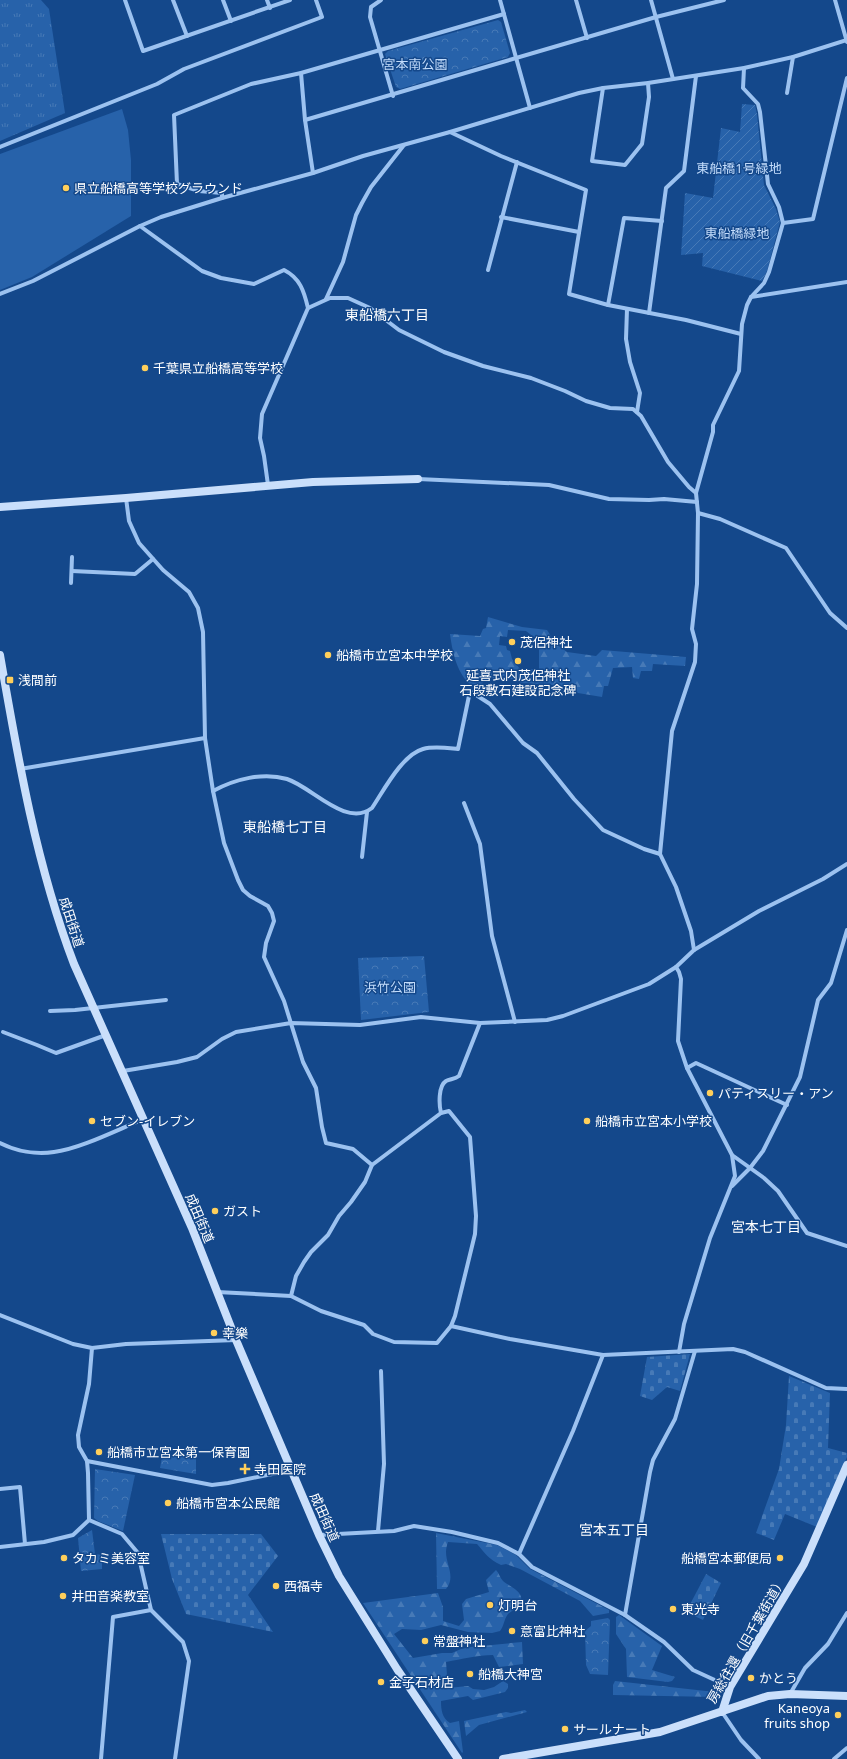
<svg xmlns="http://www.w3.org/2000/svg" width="847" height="1759" viewBox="0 0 847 1759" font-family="'Noto Sans','Noto Sans JP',sans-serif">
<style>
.grass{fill:url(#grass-tufts)}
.forest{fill:url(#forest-firs);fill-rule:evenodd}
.cemetery{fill:url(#cemetery-stones)}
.park{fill:url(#park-crowns)}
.garden{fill:url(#garden-furrows)}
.pitch{fill:#2762aa}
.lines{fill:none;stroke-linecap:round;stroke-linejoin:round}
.street{stroke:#9cc2f0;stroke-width:4}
.secondary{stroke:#cadffb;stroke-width:8}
.poi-dot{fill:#ffcf5b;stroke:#14488b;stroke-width:1.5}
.labels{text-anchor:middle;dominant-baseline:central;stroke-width:3;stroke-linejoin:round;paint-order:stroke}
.park-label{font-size:13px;fill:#c3dcfb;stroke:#14488b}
.poi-label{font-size:13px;fill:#fff;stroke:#14488b;text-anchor:start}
.street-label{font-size:13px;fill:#fff;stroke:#14488b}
.neighbourhood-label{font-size:14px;fill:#fff;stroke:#14488b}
</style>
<defs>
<pattern id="grass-tufts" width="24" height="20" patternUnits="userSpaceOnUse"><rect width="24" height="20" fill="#2762aa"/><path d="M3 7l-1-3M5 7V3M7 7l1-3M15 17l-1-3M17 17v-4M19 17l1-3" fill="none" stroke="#477ab7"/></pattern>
<pattern id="forest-firs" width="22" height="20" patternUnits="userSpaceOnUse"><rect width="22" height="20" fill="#2762aa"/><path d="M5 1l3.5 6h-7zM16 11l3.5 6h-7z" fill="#477ab7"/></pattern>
<pattern id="cemetery-stones" width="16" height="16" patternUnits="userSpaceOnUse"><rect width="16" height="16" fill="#2762aa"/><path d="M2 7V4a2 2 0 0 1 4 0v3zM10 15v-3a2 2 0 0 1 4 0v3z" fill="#477ab7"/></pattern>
<pattern id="park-crowns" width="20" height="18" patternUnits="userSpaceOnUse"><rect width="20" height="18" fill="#2762aa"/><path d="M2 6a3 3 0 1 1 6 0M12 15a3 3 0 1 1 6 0" fill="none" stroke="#477ab7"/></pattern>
<pattern id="garden-furrows" width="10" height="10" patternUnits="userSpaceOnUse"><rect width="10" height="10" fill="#2762aa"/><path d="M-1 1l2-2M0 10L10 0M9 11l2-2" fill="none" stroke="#477ab7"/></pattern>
</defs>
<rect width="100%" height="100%" fill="#14488b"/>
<!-- grass -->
<path class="grass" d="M0,0H41L49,9L65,113L0,141Z"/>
<!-- forest -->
<g class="forest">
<path d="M488,617L522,627L547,630L556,644L567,652L596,656L602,650L686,657L685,666L653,664L652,671H641L639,679L633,678L632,667L613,668L608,686H604L602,697L554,689L553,685L521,683L511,679L485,678L479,691C458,679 453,656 450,634L480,636L483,629L486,628ZM508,630L526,631L539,641V669H520L512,659L510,651L507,650L506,646L499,645L500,636L507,637Z"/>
<path d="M436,1533L497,1545L516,1555L530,1569L609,1610V1613L593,1616L580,1601L520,1569L506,1564L501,1565C488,1559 486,1554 477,1544L448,1542C447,1545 446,1548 446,1552C446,1565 456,1577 446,1589H437Z"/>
<path d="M496,1570C499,1573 500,1578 503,1581C510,1587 526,1592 520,1604C518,1609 512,1610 508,1614C504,1619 504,1626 500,1631L492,1633L468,1632L441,1625L421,1630L402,1629L394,1634L413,1658L442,1653H452L461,1649L471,1647L522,1642L523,1664L499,1667L493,1655C477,1655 462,1659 446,1662L448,1688L468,1686L473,1689L484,1690L494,1687L503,1681L508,1684V1688L505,1692L473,1700L468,1696L441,1701C441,1710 442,1718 450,1723L459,1721L463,1752L462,1753L363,1603L438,1593L443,1607V1621L459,1626L464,1620L462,1604L466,1599L489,1592L486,1580Z"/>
<path d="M619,1615L662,1646L652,1670L675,1677L672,1681L668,1682L627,1677L626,1649L616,1634V1617Z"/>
<path d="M615,1681L706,1691H719L716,1697L613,1695V1685Z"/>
<path d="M525,1710L527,1712L479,1725L466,1736L464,1721L506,1712L511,1713Z"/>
</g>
<!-- cemetery -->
<g class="cemetery">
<path d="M690,1354L680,1391L667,1387L652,1400L640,1396L647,1357Z"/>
<path d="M789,1376L830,1393L828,1448L847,1453V1457L817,1527L785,1514L774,1540L756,1533L779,1469L786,1425Z"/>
<path d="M161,1534H261L278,1556L248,1595L273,1632L186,1614L172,1579Z"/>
<path d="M706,1574L721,1583L703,1620L686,1612Z"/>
</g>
<!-- park -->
<g class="park">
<path d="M498,20L501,22L510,53L508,57L400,89L396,87L385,54L388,51Z"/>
<path d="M424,956L429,1012L361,1020L358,958Z"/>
<path d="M196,1456V1474L160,1468L162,1457Z"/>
<path d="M95,1469L135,1475L123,1531L98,1521L94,1518Z"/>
<path d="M92,1530L95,1554L102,1555V1569L81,1571L78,1538Z"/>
<path d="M608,1618L610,1620L608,1675L590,1674L586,1665L585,1631L591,1626V1621Z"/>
</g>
<!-- garden -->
<path class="garden" d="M742,104L755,105L757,114L764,185L776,209L780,222L767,271L762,281L702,266L703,253L681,255L685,193L713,198L721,128L740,132Z"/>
<!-- pitch -->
<path class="pitch" d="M122,109L128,130L131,160V216L32,277L0,290V154Z"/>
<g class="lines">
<!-- street -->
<g class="street">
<path d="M125,0L143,51L290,0"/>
<path d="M173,0L187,36"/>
<path d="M223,0L231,21"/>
<path d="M267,0L270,8"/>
<path d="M381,0L371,7L370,17L393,96"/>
<path d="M500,0L530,108"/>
<path d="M576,0L587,38"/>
<path d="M651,0L673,79"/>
<path d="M835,0L847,42"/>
<path d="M301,73L305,120L313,173"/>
<path d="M603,88L592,161L625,165L642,144L649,97L648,83"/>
<path d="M787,93L793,57"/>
<path d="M305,120L656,17L724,0"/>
<path d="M450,132L501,156L586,190L569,294L608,305L686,320L741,334"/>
<path d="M0,147L157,84L184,69L322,17L316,0"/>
<path d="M222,198V193L199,191L177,184L174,115L251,84L301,73L504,14"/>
<path d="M501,217L579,232"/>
<path d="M783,223L813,219L847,78"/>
<path d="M140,226L202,271L221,278L254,284L284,270C300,278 304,291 308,308"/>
<path d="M488,270L517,162"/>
<path d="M0,294L33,281L140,226L161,217L222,198L313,173L363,156L450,132L579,93L603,88L648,83L744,68L793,57L847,40"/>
<path d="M751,297L847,282"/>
<path d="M326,299L343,262L356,215L362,203L371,187L404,145"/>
<path d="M608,305L624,218L662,221"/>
<path d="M627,309L626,339L630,362L640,393L637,412"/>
<path d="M649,313L666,188L684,171L696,76"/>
<path d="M418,479L549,485L609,499L649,500L664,499L697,502"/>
<path d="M268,485L264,456L260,438L262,414L308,308L330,298H348L370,308L399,330L444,352L483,366L531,378L565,391L586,401L610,408L633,409L641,416L668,462L689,487L696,493"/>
<path d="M126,498L129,521L139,543L163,570L189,592L198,608L203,632L205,738L213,791L224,843L238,880L243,890L250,896L268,906L272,913L274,921L266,943L264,957L284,1001L303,1062L316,1088L322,1127L326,1143L353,1149L372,1165"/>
<path d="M698,513L720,519L786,548L830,613L847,628"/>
<path d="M72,571L135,574L153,559"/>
<path d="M71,583L72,557"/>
<path d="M20,769L205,738"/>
<path d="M213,791C235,779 263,772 287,779C312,787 346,828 372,808C384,790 402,755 423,749C434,746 447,748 458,749L470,691L490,704L523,743L537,753L574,799L603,830L644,849L660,854"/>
<path d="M464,803L480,844L492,936L515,1022"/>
<path d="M362,857L367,812"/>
<path d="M694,950L691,931L676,887L660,854L672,731L695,662L696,644L692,629L697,584L698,513L696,493L713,432V425L739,371L742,324L747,305L751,297L764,283L769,272L783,223L779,207L768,184L760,112L758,104L743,88L744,68"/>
<path d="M676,967L679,972L681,979L678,1041L687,1068L732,1155L735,1176L710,1238L684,1324L679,1352"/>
<path d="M50,1011L75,1010L166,1000"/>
<path d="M3,1032L37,1045L56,1053L106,1035"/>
<path d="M687,1068L696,1063L787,1105"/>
<path d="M123,1071L177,1062L197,1057L222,1039L236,1032L291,1023L360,1025L421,1017L480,1023L547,1020L563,1016L649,984L676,967L694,950L759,911L823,879L847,864"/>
<path d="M0,1143C16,1151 36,1155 54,1152C80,1149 119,1129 144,1119"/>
<path d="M732,1155L764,1178L778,1191L807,1233L847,1246"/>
<path d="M732,1186L750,1168L763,1151L800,1077L818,1000L831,983L847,930"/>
<path d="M217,1292L291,1296L321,1311L364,1325L373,1334L394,1342L437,1343L451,1326L455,1316L475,1234L476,1216L470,1137L449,1111L441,1113"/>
<path d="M291,1296L296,1276L304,1262L311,1252L328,1235L339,1216L351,1202L365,1182L372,1165L441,1113C439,1105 438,1086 446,1081C450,1079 455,1079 459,1076L480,1023"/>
<path d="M0,1315L73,1344L92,1348L126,1344L236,1340"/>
<path d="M451,1326L510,1339L603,1355L733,1349L745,1352L826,1388L847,1389"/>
<path d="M87,1461L212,1485L228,1483L292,1470"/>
<path d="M0,1489L20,1487L25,1544"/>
<path d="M89,1520L122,1534L138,1553L151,1610L183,1642L189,1661L175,1759"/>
<path d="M378,1531L384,1464L381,1371"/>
<path d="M319,1535L394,1531L414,1526L452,1532L498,1543L519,1554L532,1567L625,1615L664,1642L693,1670L730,1687"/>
<path d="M0,1547L44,1542L73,1535L89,1520L88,1473L87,1461L79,1447L78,1435L89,1384L92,1348"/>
<path d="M519,1554L573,1431L603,1355"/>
<path d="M625,1615L650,1472L653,1460L675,1419L695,1351"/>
<path d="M790,1694L805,1668L828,1644L847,1613"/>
<path d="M722,1712L741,1740L759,1759"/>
<path d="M101,1759L113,1617L151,1610"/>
<path d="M834,1759L847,1748"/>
</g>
<!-- secondary -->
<g class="secondary">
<path d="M0,507L126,498L313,482L418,479"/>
<path d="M0,655C18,759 36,864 74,964L192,1228L236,1340L319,1535L339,1576L397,1669L458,1759"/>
<path d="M722,1712L730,1687L804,1564L847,1465"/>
<path d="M503,1759L660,1732L768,1696L790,1694L847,1696"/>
</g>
</g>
<!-- markers -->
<g class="poi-dot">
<circle cx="66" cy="188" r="4"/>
<circle cx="145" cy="368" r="4"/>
<circle cx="512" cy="642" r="4"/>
<circle cx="328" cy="655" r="4"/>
<circle cx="518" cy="661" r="4"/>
<rect x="6" y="676" width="8" height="8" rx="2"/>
<circle cx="710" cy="1093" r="4"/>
<circle cx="92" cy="1121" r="4"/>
<circle cx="587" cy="1121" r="4"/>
<circle cx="215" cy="1211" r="4"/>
<circle cx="214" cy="1333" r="4"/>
<circle cx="99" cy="1452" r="4"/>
<path d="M243 1463h4v4h4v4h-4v4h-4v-4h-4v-4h4z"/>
<circle cx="168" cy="1503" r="4"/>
<circle cx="64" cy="1558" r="4"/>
<circle cx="780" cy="1558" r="4"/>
<circle cx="276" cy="1586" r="4"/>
<circle cx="63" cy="1596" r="4"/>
<circle cx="490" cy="1605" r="4"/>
<circle cx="673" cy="1609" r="4"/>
<circle cx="512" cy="1631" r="4"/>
<circle cx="425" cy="1641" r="4"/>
<circle cx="470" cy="1674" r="4"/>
<circle cx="751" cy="1678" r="4"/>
<circle cx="381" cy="1682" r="4"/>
<circle cx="838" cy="1715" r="4"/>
<circle cx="565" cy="1729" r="4"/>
</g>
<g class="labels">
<!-- park labels -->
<g class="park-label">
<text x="415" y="64">宮本南公園</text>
<text x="739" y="168">東船橋1号緑地</text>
<text x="737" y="233">東船橋緑地</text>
<text x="390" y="987">浜竹公園</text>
</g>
<!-- poi labels -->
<g class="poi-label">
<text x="74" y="188">県立船橋高等学校グラウンド</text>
<text x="153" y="368">千葉県立船橋高等学校</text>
<text x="520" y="642">茂侶神社</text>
<text x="336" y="655">船橋市立宮本中学校</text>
<text x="518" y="675" text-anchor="middle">延喜式内茂侶神社<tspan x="518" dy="15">石段敷石建設記念碑</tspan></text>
<text x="18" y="680">浅間前</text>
<text x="718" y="1093">パティスリー・アン</text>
<text x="100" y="1121">セブン-イレブン</text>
<text x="595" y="1121">船橋市立宮本小学校</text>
<text x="223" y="1211">ガスト</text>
<text x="222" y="1333">幸樂</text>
<text x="107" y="1452">船橋市立宮本第一保育園</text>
<text x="254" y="1469">寺田医院</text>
<text x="176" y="1503">船橋市宮本公民館</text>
<text x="72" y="1558">タカミ美容室</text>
<text x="772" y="1558" text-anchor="end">船橋宮本郵便局</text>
<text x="284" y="1586">西福寺</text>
<text x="71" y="1596">井田音楽教室</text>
<text x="498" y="1605">灯明台</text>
<text x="681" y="1609">東光寺</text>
<text x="520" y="1631">意富比神社</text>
<text x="433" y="1641">常盤神社</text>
<text x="478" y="1674">船橋大神宮</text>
<text x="759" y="1678">かとう</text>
<text x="389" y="1682">金子石材店</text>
<text x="830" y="1708" text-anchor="end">Kaneoya<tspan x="830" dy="15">fruits shop</tspan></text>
<text x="573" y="1729">サールナート</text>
</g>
<!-- street labels -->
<g class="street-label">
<text transform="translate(72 922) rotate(72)">成田街道</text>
<text transform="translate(200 1218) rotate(67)">成田街道</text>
<text transform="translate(325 1517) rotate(66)">成田街道</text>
<text transform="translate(746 1640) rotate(-60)">房総往還（旧千葉街道）</text>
</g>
<!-- neighbourhood labels -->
<g class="neighbourhood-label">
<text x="387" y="314">東船橋六丁目</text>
<text x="285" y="826">東船橋七丁目</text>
<text x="766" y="1226">宮本七丁目</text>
<text x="614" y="1529">宮本五丁目</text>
</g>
</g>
</svg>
